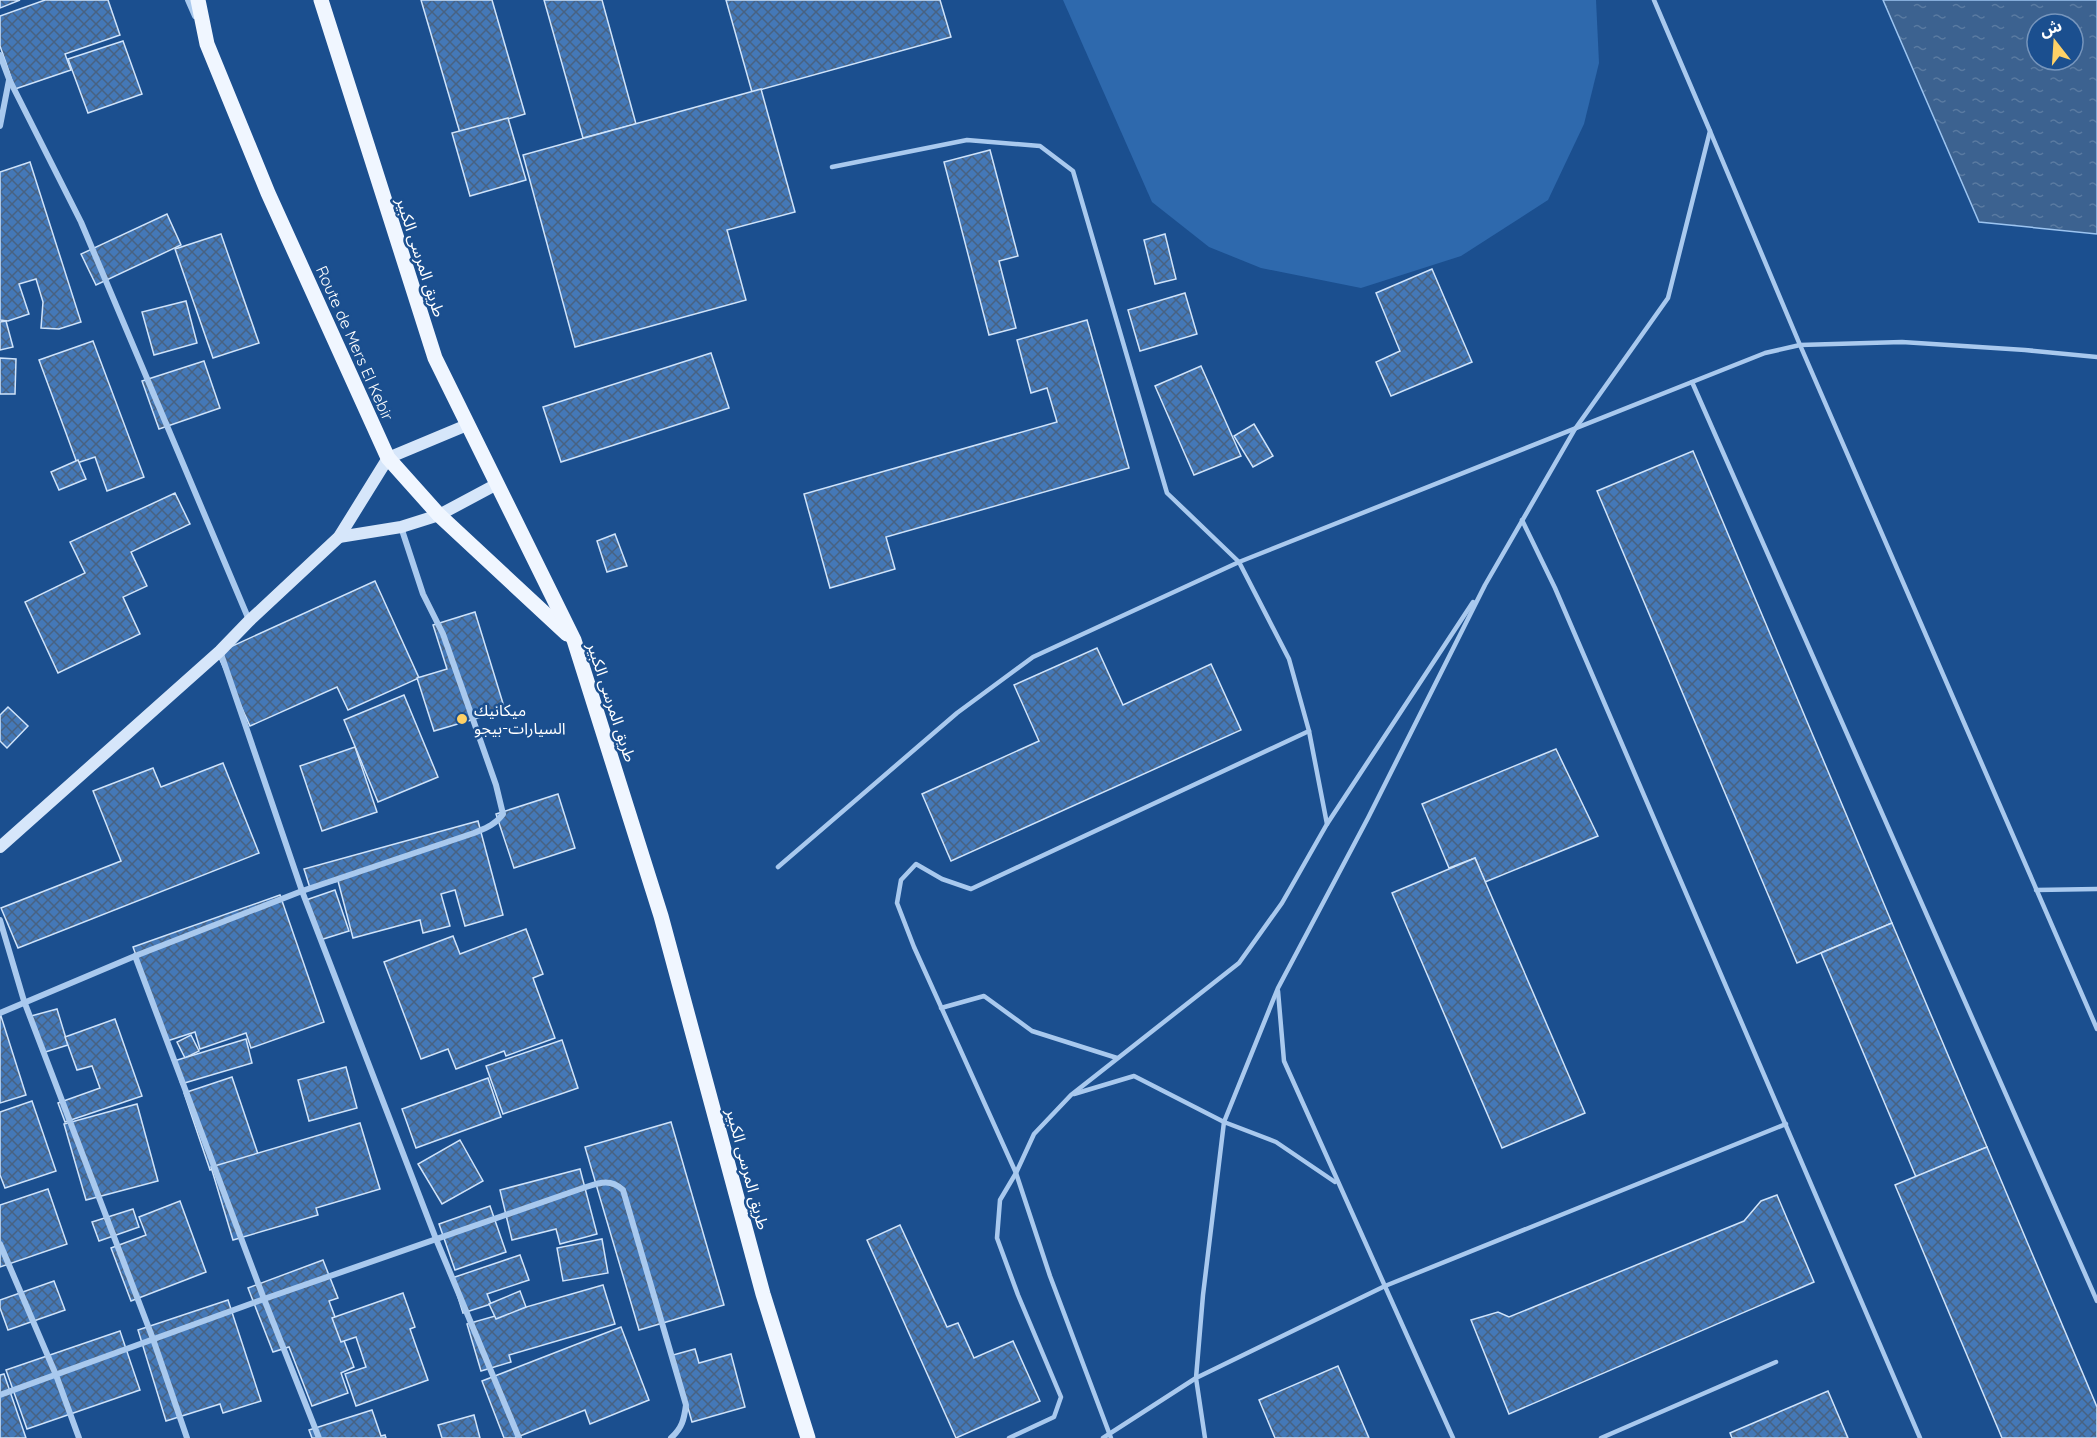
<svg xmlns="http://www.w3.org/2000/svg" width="2097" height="1438" viewBox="0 0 2097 1438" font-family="Quicksand,'Noto Sans Arabic',sans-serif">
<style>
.pitch{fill:#2e69ad}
.water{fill:url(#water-ripples);stroke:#9cc4f0;stroke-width:1.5;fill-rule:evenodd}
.building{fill:url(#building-cross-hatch);stroke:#cfe3fa;stroke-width:1.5}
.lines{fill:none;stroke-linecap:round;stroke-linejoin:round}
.service{stroke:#a9c9ee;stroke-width:4.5}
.minor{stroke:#a9c9ee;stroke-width:6}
.secondary{stroke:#d6e6fa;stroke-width:12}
.primary{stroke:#f0f6ff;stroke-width:15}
.poi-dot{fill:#ffd166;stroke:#1b4f8f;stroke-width:2}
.labels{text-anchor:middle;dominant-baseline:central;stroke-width:5;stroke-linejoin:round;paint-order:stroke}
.street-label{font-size:16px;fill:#fff;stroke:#1b4f8f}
.poi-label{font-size:16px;fill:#fff;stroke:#1b4f8f;text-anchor:start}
</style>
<defs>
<pattern id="water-ripples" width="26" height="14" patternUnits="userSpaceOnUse" patternTransform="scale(1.5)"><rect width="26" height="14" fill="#3c6290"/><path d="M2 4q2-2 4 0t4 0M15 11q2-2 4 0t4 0" fill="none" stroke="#597aa1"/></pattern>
<pattern id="building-cross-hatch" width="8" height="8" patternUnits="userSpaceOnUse" patternTransform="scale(1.5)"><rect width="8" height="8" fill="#4478b7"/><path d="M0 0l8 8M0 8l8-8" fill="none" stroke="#486282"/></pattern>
</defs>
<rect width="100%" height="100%" fill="#1b4f8f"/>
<!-- pitch -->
<path class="pitch" d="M1063,0H1596L1599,63L1584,124L1548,200L1461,256L1361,288L1261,268L1209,247L1152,202Z"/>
<!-- water -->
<path class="water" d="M1883,0H2097V234L1979,222ZM2037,24H2073V60H2037Z"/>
<!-- building -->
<g class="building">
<path d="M0,0H20L0,8Z"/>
<path d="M45,0H108L120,35L65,54L71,70L15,89L0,46V16Z"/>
<path d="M421,0H492L525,114L460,133Z"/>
<path d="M544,0H602L636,124L583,138Z"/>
<path d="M726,0H940L951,37L752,92Z"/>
<path d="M123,41L142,94L88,113L68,59Z"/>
<path d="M761,89L795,212L727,230L746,300L575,347L523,155Z"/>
<path d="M508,118L526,180L470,196L452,133Z"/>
<path d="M990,150L1018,256L999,261L1016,328L989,335L944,162Z"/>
<path d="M30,162L81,322L59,329L41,328L43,302L36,279L19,284L29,314L8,321L0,320V172Z"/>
<path d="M167,214L181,245L96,285L81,254Z"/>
<path d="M221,234L259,343L213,358L175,249Z"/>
<path d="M1165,234L1176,279L1155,284L1144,240Z"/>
<path d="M1432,269L1472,362L1391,396L1376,362L1400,351L1376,293Z"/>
<path d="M1185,293L1197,334L1140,351L1128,310Z"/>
<path d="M186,301L197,343L154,355L142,312Z"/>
<path d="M1087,320L1129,468L886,537L895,569L830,588L804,494L1057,422L1047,388L1031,393L1017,340Z"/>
<path d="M6,321L13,347L0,350V322Z"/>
<path d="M93,341L144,477L107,491L95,457L77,463L39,360Z"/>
<path d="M711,353L729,408L561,462L543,407Z"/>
<path d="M0,358L16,359L15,394H0Z"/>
<path d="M204,361L220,408L159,429L142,381Z"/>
<path d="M1201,366L1241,456L1194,475L1155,386Z"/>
<path d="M1254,424L1273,456L1253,467L1234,436Z"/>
<path d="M1693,451L1892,923L1797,963L1597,491Z"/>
<path d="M78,460L86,479L59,490L51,472Z"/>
<path d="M175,493L190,524L131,552L147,586L123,597L140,634L58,673L25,602L85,573L70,542Z"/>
<path d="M615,534L627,566L607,572L597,541Z"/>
<path d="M375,581L419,678L348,710L337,687L250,726L217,653Z"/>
<path d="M475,612L505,710L434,731L417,678L447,669L433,625Z"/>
<path d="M1097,648L1123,705L1211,664L1241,730L951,861L922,794L1039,741L1014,685Z"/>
<path d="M404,695L438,777L378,802L344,720Z"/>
<path d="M8,707L28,726L7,748L0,741V715Z"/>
<path d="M355,747L377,812L322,831L300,766Z"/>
<path d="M1556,749L1598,836L1485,882L1475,858L1449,868L1422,804Z"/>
<path d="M223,763L259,853L18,948L1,908L121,861L93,791L153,768L161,787Z"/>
<path d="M558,794L575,848L514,868L496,814Z"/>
<path d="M478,821L503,915L465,926L455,890L441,894L450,926L423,933L420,920L353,938L338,881L310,888L304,869Z"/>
<path d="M1475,858L1585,1113L1502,1148L1392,893Z"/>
<path d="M335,890L349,931L320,940L306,900Z"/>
<path d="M280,895L324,1022L251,1048L246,1033L200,1049L195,1032L167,1041L133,947Z"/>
<path d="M1892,923L1987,1147L1916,1177L1821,953Z"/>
<path d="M526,929L543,974L533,978L555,1038L506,1056L504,1051L456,1069L448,1049L421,1059L384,962L453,936L460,954Z"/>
<path d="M57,1009L68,1045L42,1053L31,1016Z"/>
<path d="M0,1013L26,1095L0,1103Z"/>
<path d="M115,1019L142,1096L65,1122L58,1103L100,1088L92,1066L77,1070L65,1037Z"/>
<path d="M191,1035L199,1051L185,1058L177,1042Z"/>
<path d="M246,1039L252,1063L181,1084L174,1061Z"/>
<path d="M562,1040L578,1088L503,1114L486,1066Z"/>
<path d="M346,1067L357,1108L309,1121L298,1080Z"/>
<path d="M232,1077L258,1154L210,1170L184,1093Z"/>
<path d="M488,1078L501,1117L416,1148L402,1109Z"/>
<path d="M32,1101L56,1171L5,1188L0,1175V1112Z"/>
<path d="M137,1104L158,1181L86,1200L64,1124Z"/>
<path d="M671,1122L724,1305L639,1330L585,1147Z"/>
<path d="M360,1123L380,1189L316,1208L318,1215L233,1240L211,1167Z"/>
<path d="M460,1140L483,1181L442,1204L418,1164Z"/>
<path d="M1987,1147L2097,1407V1438H2002L1895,1185Z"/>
<path d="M580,1169L597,1234L560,1244L556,1229L512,1240L500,1190Z"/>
<path d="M48,1189L67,1244L0,1267V1205Z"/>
<path d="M1777,1195L1814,1282L1509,1414L1471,1320L1498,1312L1509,1317L1744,1221L1761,1201Z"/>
<path d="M180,1201L206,1272L131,1301L111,1248L146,1235L139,1217Z"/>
<path d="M490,1206L506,1252L455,1270L439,1224Z"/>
<path d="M133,1209L139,1227L99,1241L92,1222Z"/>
<path d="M900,1225L947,1327L958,1323L974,1358L1013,1341L1040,1401L956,1438L867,1240Z"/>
<path d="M602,1239L608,1273L563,1281L557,1248Z"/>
<path d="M520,1255L529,1280L487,1294L491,1304L463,1313L452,1278Z"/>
<path d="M323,1260L338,1298L329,1301L354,1367L341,1373L348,1393L312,1406L289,1347L273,1352L248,1288Z"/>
<path d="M54,1281L65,1310L8,1330L0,1308V1300Z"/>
<path d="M603,1285L615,1324L509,1355L511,1362L481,1371L467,1324Z"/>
<path d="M520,1291L526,1307L496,1319L489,1304Z"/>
<path d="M403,1293L415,1327L410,1329L428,1380L356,1406L345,1374L366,1367L356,1337L341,1342L332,1318Z"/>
<path d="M228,1300L261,1401L223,1413L220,1404L166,1421L138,1330Z"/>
<path d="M621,1327L649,1400L590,1424L585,1410L515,1438H504L482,1381Z"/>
<path d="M120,1331L140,1390L27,1429L6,1370Z"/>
<path d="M695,1349L699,1363L731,1354L745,1407L692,1422L673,1355Z"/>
<path d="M1338,1366L1369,1438H1275L1259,1400Z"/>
<path d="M4,1374L26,1438H0V1375Z"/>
<path d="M1828,1391L1848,1438H1732L1730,1433Z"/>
<path d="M372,1410L381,1436L385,1435L386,1438H312L309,1430Z"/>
<path d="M474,1415L480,1438H442L438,1425Z"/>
</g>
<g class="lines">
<!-- service -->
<g class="service">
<path d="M1710,131L1800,345L2097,1029"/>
<path d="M832,167L967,140L1040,146L1073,171L1167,493L1239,562L1289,659L1309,731L1327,824"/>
<path d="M1692,382L2097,1301"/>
<path d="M1522,520L1555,588L1920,1438"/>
<path d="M778,867L957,713L1033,657L1239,562L1765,353L1800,345L1902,342L2025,350L2097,357"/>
<path d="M2036,890L2097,889"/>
<path d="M1278,991L1284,1061L1453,1438"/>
<path d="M941,1008L984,996L1032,1031L1117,1058"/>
<path d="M1074,1094L1134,1076L1224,1122L1276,1142L1335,1182"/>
<path d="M1009,1438L1054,1417L1061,1397L1018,1295L997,1238L1000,1200L1016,1173L1034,1134L1071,1095L1239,963L1282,903L1327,824L1473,602"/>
<path d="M1103,1438L1196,1378L1203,1295L1224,1122L1278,988L1368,818L1485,585L1575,429L1668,298L1710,131L1654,0"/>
<path d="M1111,1438L1050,1276L1016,1173L914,947L897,903L901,880L916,864L942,879L971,889L1309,731"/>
<path d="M1205,1438L1196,1378L1385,1286L1786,1124"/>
<path d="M1601,1438L1776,1362"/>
</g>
<!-- minor -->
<g class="minor">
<path d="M188,0L195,16"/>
<path d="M0,55L9,79L81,222L249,620"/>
<path d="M0,126L9,80"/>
<path d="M220,651L302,891L436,1239L519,1438"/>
<path d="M0,920L24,1001L153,1339L187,1438"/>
<path d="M135,956L264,1299L319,1438"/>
<path d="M0,1013L135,956L302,891L474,833C486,828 495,825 503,814L496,785L443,634L423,594L401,527"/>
<path d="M0,1244L56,1375L79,1438"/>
<path d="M0,1395L264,1299L583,1188C599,1183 610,1178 623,1190L686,1405C684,1420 682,1428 671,1438"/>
</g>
<!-- secondary -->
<g class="secondary">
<path d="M339,537L401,527L439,515L497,484"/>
<path d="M0,847L220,651L249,621L339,537L388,458L467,425"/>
</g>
<!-- primary -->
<g class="primary">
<path d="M198,0L207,44L268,193L388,458L439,515L567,634"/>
<path d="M321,0L435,358L574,640L661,916L763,1294L808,1438"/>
</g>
</g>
<!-- markers -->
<circle class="poi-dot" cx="462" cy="719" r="6"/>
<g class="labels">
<!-- street labels -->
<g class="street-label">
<text transform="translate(421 257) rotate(72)">طريق المرسى الكبير</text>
<text transform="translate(355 343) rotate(66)">Route de Mers El Kebir</text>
<text transform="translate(612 702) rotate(72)">طريق المرسى الكبير</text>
<text transform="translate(748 1169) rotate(75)">طريق المرسى الكبير</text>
</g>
<!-- poi labels -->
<g class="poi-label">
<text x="474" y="710">ميكانيك<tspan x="474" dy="18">السيارات-بيجو</tspan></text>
</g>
</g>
<!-- north arrow -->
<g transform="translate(2055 42) rotate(343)"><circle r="28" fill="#1b4f8f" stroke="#7695bc" stroke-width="1.5"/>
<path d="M0-4.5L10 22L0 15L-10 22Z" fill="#ffd166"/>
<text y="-9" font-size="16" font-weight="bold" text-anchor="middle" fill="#ffffff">ش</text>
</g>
</svg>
